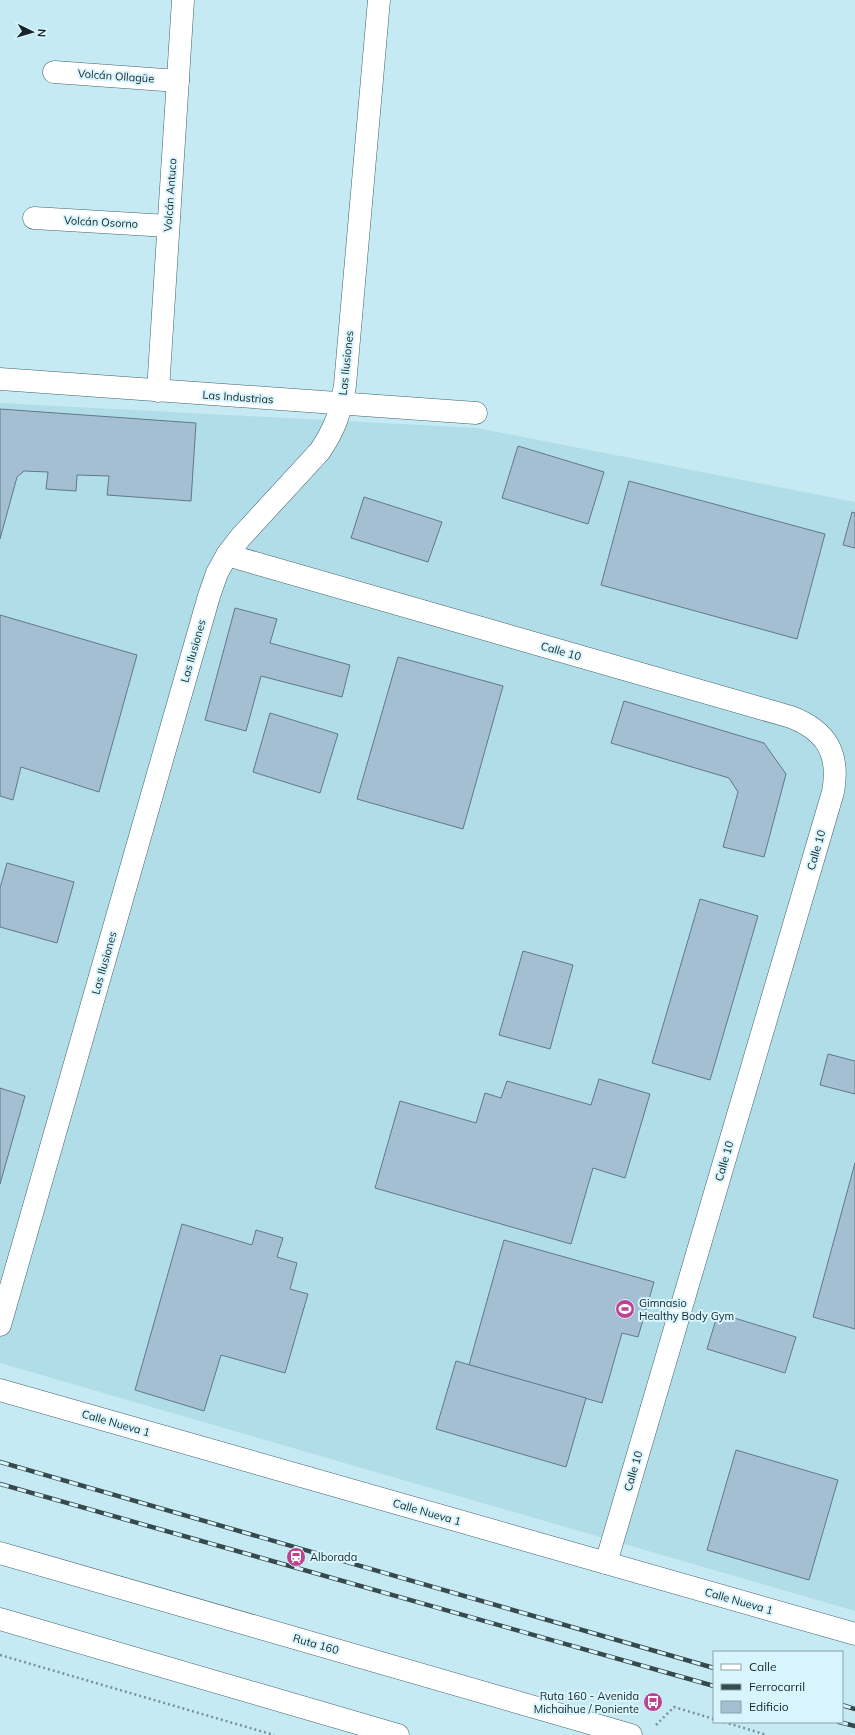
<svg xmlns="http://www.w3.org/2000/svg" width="855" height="1735" viewBox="0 0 855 1735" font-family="Mulish,sans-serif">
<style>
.built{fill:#b0dde8}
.building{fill:#a5bfd2;stroke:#60788a}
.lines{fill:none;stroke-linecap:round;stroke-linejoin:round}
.minor-casing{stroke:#406169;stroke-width:23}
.major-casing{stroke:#406169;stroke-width:23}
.highway-casing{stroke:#406169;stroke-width:23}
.path{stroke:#779298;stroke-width:2.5;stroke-dasharray:2 3;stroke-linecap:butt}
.minor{stroke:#fff;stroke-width:22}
.major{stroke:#fff;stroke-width:22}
.highway{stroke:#fff;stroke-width:22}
.rail-casing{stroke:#36494d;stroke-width:4.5}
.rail{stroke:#d8f5fd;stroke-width:3;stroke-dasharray:9;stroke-linecap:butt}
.labels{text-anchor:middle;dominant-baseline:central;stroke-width:4;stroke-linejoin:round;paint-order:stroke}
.street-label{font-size:11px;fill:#172528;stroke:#d8f5fd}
.poi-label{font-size:11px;fill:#172528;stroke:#d8f5fd;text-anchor:start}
</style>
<rect width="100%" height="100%" fill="#c5eaf3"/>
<!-- built -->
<path class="built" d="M0,403L477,428L855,502V1611L0,1363Z"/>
<!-- building -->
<g class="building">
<path d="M0,409L196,423L191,501L107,495L109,476L77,475L76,491L46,489L48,472L24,471L17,477L0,539Z"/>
<path d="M518,446L604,472L588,524L502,498Z"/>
<path d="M629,481L825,534L797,639L601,585Z"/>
<path d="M364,497L442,522L428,562L351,538Z"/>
<path d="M852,512L855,513V548L843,545Z"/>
<path d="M235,608L277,619L270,643L350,665L342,697L261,676L246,731L205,720Z"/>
<path d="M0,615L137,655L99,792L21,767L13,800L0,796Z"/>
<path d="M398,657L503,686L463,829L357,799Z"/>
<path d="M624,701L764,743L786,774L764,857L723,847L738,792L729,778L611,743Z"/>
<path d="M270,713L338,734L320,793L253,772Z"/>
<path d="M7,863L74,882L57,943L0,927V888Z"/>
<path d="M700,899L758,916L710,1080L652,1063Z"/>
<path d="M523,951L573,965L550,1049L499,1035Z"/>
<path d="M828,1054L855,1061V1094L820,1085Z"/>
<path d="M599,1079L650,1094L625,1178L593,1168L571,1244L375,1188L400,1101L476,1123L485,1093L501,1098L507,1081L591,1105Z"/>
<path d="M0,1088L25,1096L0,1184Z"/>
<path d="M855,1163V1329L813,1317Z"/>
<path d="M182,1224L252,1245L256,1230L283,1238L277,1257L297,1263L290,1289L308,1294L285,1373L221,1355L204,1411L135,1390Z"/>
<path d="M504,1240L654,1282L638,1337L622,1333L602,1403L469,1365Z"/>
<path d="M718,1313L796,1337L785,1373L707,1349Z"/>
<path d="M456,1361L586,1398L566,1467L436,1429Z"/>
<path d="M736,1450L838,1480L809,1580L707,1550Z"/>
</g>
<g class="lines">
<defs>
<g id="minor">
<path d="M54,72L178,81"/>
<path d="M34,218L168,226"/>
<path d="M0,379L476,413"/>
<path d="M158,391L183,0"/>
<path d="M227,555L791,717C827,731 840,754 833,792L606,1563"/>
<path d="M0,1325L209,596L217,573L227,555L240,538L320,451C336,427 340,413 345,385L379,0"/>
</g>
<path id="major" d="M0,1390L855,1634"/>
<g id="highway">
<path d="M0,1553L631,1735"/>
<path d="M0,1619L398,1735"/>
</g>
</defs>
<!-- minor casing -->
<use href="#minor" class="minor-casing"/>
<!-- major casing -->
<use href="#major" class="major-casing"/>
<!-- highway casing -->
<use href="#highway" class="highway-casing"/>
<!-- path -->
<g class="path">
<path d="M0,1655L274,1735"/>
<path d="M724,1722L767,1735"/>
<path d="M656,1725L674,1707L714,1719"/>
</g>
<!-- minor -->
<use href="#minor" class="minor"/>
<!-- major -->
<use href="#major" class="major"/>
<!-- highway -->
<use href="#highway" class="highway"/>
<defs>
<g id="rail">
<path d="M0,1462L714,1668"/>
<path d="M0,1484L714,1686"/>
<path d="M842,1705L855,1709"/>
<path d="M839,1722L855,1726"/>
</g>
</defs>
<!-- rail casing -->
<use href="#rail" class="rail-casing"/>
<!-- rail -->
<use href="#rail" class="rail"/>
</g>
<!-- icons -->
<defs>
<symbol id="stadium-disc" viewBox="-11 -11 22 22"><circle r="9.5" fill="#bf4290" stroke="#d8f5fd"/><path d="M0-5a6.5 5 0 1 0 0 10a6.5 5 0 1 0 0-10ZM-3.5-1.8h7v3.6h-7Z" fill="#fff"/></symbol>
<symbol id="station-disc" viewBox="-11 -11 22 22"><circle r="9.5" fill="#bf4290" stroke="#d8f5fd"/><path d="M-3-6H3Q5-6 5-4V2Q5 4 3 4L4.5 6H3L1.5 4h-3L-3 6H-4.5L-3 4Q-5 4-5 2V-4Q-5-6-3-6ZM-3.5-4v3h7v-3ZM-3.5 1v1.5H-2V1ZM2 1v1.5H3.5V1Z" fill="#fff"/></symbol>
<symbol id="bus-disc" viewBox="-11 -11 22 22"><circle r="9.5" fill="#bf4290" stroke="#d8f5fd"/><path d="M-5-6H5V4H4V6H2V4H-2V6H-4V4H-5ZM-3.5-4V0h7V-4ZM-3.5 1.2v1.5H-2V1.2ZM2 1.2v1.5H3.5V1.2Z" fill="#fff"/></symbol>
</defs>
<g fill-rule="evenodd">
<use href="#stadium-disc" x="614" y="1298" width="22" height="22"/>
<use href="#station-disc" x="285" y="1546" width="22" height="22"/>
<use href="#bus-disc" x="642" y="1691" width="22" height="22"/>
</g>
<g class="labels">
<!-- street labels -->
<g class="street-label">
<text transform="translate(116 76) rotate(4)">Volcán Ollagüe</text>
<text transform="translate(170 195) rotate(-86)">Volcán Antuco</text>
<text transform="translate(101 222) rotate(3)">Volcán Osorno</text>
<text transform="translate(346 363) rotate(-84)">Las Ilusiones</text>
<text transform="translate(238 397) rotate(4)">Las Industrias</text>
<text transform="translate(193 651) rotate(-74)">Las Ilusiones</text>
<text transform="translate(561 651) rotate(16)">Calle 10</text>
<text transform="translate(816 850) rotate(-74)">Calle 10</text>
<text transform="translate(104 963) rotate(-74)">Las Ilusiones</text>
<text transform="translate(724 1161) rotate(-74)">Calle 10</text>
<text transform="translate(116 1423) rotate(16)">Calle Nueva 1</text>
<text transform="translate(633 1471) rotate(-74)">Calle 10</text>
<text transform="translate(427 1512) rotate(16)">Calle Nueva 1</text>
<text transform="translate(739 1601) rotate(16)">Calle Nueva 1</text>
<text transform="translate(316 1644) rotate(16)">Ruta 160</text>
</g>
<!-- poi labels -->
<g class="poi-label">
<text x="639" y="1303">Gimnasio<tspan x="639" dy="13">Healthy Body Gym</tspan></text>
<text x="310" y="1557">Alborada</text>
<text x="639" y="1696" text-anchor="end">Ruta 160 - Avenida<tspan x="639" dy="13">Michaihue / Poniente</tspan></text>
</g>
</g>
<!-- legend -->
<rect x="713" y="1651" width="130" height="72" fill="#d8f5fd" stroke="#8ba2a8"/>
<rect x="721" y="1664" width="20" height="6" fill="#ffffff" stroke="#8ba2a8"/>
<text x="749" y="1671" font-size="12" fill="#172528">Calle</text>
<rect x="721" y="1684" width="20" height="6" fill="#36494d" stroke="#8ba2a8"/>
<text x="749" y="1691" font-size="12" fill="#172528">Ferrocarril</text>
<rect x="721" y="1701" width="20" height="12" fill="#a5bfd2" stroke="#8ba2a8"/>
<text x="749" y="1711" font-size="12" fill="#172528">Edificio</text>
<!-- north arrow -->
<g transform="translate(32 32) rotate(95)" stroke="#d8f5fd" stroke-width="3" paint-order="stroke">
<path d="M0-3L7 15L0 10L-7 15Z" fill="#172528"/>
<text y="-6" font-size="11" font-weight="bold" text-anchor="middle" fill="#172528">N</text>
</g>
</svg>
